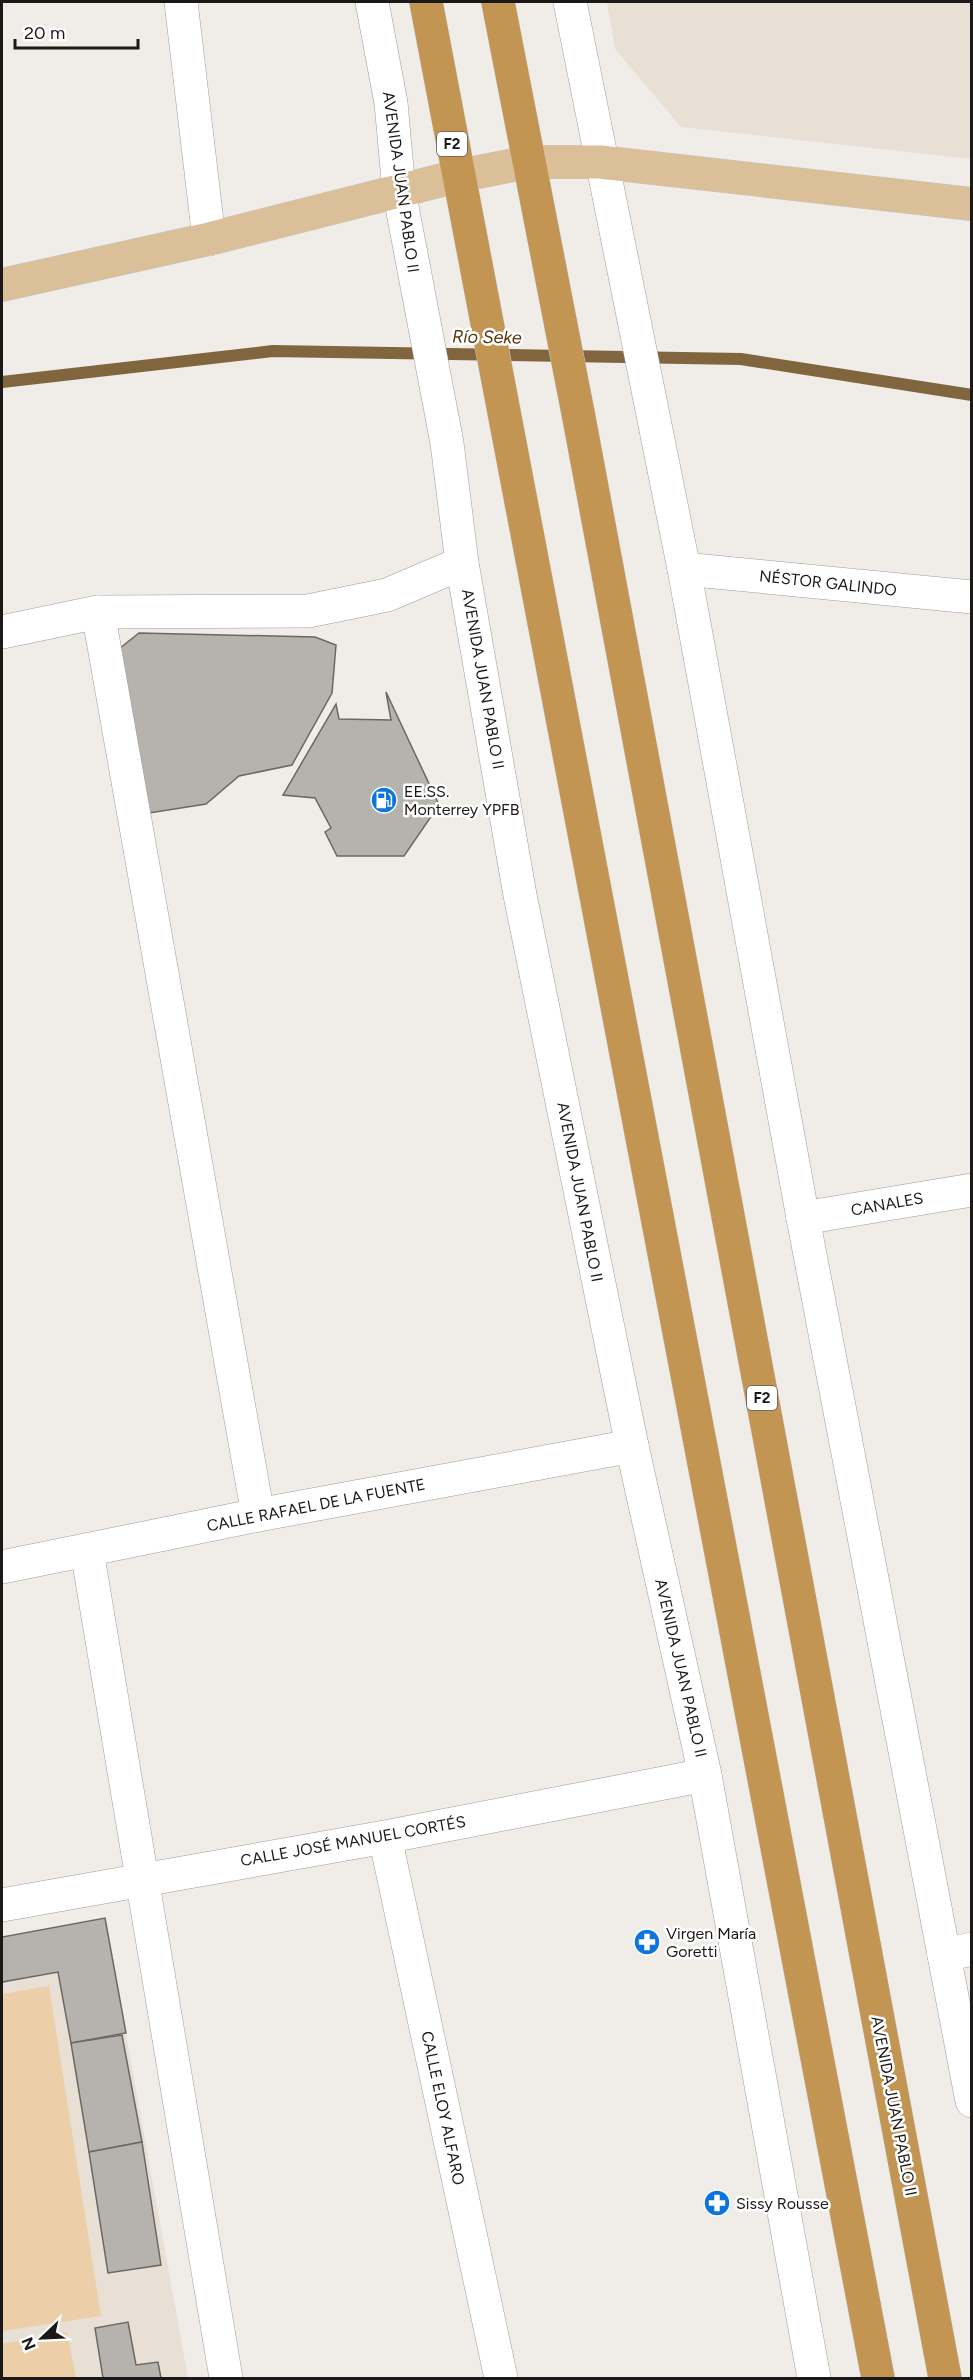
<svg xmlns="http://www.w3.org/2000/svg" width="973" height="2380" viewBox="0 0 973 2380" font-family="Figtree,sans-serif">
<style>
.built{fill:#e8e0d5}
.green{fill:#eccfa9}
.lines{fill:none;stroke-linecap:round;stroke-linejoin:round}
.stream{stroke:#81653f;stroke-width:12}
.building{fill:#b6b2ae;stroke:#6b6864;stroke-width:1.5}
.minor-casing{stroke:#a19d99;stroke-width:34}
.major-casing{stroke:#c8c8c8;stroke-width:34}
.highway-casing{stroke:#c8c8c8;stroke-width:34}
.minor{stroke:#fff;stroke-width:33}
.major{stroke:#dbbf98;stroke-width:33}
.highway{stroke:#c39553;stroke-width:33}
.labels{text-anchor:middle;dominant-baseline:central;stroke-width:5;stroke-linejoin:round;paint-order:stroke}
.shield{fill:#fff;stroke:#5f5e5d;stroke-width:1.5}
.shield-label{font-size:15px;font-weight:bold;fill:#1b1918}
.street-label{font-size:16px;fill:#1b1918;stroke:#fff}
.poi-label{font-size:16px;fill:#1b1918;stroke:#fff;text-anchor:start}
.water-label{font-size:18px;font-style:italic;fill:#52370a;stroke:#fff}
</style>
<rect width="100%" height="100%" fill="#f0ece8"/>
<!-- built -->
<g class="built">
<path d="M607,2H971V159L681,127L615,49Z"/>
<path d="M105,1918L188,2378H2V1937Z"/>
</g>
<!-- green -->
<g class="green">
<path d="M49,1986L101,2316L2,2331V1994Z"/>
<path d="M67,2332L76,2378H2V2344Z"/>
</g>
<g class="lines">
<!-- stream -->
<path class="stream" d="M2,382L273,351L741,359L972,395"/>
</g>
<!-- building -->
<g class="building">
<path d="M139,633L315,637L336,645L332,693L292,765L239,776L206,804L143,814L110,656Z"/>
<path d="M386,692L439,805L404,856H337L325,832L331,828L315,798L283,795L336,704L339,719L391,720Z"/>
<path d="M105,1918L126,2033L71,2043L58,1972L2,1982V1937Z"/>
<path d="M122,2035L142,2142L89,2152L71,2043Z"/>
<path d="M142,2142L161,2265L108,2273L89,2152Z"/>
<path d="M128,2322L136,2365L158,2362L161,2378H103L95,2328Z"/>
</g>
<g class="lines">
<defs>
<g id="minor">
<path d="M181,2L209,239"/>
<path d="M372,2L391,103L399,191L447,443L462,563L520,895L632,1446L705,1775L814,2378"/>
<path d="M570,2L684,569L803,1218L972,2101"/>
<path d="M684,569L972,597"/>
<path d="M98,612L258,1515"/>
<path d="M2,632L98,612L308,611L387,595L462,563"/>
<path d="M803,1218L972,1190"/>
<path d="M87,1551L226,2378"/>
<path d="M2,1567L258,1515L632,1446"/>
<path d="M385,1837L501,2378"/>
<path d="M2,1905L385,1837L705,1775"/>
<path d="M944,1955L972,1949"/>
</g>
<path id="major" d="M2,285L209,239L458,176L529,162H600L972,204"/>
<g id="highway">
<path d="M426,2L878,2378"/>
<path d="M498,2L579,418L945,2378"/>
</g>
</defs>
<!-- minor casing -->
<use href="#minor" class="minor-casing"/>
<!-- major casing -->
<use href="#major" class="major-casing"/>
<!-- highway casing -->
<use href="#highway" class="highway-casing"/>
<!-- minor -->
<use href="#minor" class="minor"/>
<!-- major -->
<use href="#major" class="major"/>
<!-- highway -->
<use href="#highway" class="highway"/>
</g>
<!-- icons -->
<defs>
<symbol id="fuel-disc" viewBox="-11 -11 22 22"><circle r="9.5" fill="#0b75dd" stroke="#fff"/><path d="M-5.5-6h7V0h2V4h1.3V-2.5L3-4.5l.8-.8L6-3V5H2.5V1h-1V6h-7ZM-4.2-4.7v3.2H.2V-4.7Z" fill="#fff"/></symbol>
<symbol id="pharmacy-disc" viewBox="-11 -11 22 22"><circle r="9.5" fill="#0b75dd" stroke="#fff"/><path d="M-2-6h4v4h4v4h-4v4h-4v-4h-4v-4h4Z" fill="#fff"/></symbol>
</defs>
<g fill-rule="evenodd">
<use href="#fuel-disc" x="369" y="785" width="30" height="30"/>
<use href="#pharmacy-disc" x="632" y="1927" width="30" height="30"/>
<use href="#pharmacy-disc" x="702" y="2188" width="30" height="30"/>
</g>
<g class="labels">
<!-- shield labels -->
<g class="shield">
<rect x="437" y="132" width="30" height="24" rx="4.5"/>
<rect x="747" y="1386" width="30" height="24" rx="4.5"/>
</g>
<g class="shield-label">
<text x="452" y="144">F2</text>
<text x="762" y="1398">F2</text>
</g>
<!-- street labels -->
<g class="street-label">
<text transform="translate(401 182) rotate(82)">AVENIDA JUAN PABLO II</text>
<text transform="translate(828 583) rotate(6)">NÉSTOR GALINDO</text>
<text transform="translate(483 679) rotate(80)">AVENIDA JUAN PABLO II</text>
<text transform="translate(580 1192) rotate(79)">AVENIDA JUAN PABLO II</text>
<text transform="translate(887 1204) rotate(-10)">CANALES</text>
<text transform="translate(316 1505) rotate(-11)">CALLE RAFAEL DE LA FUENTE</text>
<text transform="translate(681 1668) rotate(77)">AVENIDA JUAN PABLO II</text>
<text transform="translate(353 1841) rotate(-10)">CALLE JOSÉ MANUEL CORTÉS</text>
<text transform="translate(894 2106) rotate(79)">AVENIDA JUAN PABLO II</text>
<text transform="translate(443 2108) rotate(78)">CALLE ELOY ALFARO</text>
</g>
<!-- poi labels -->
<g class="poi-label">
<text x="404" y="791">EE.SS.<tspan x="404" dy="18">Monterrey YPFB</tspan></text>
<text x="666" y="1933">Virgen María<tspan x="666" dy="18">Goretti</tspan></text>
<text x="736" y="2203">Sissy Rousse</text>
</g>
<!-- water labels -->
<g class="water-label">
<text transform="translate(487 337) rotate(1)">Río Seke</text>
</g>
</g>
<!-- border -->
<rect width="973" height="2380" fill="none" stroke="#1b1918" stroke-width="6"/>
<!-- north arrow -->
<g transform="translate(42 2338) rotate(247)" stroke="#ffffff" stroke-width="4.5" paint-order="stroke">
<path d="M0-4.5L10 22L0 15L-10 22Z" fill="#1b1918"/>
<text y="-9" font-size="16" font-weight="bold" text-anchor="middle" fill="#1b1918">N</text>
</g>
<!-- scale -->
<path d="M15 39v9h123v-9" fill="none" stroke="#1b1918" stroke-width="3"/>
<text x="24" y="39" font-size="18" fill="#1b1918" stroke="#ffffff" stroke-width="4.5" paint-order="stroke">20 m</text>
</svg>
